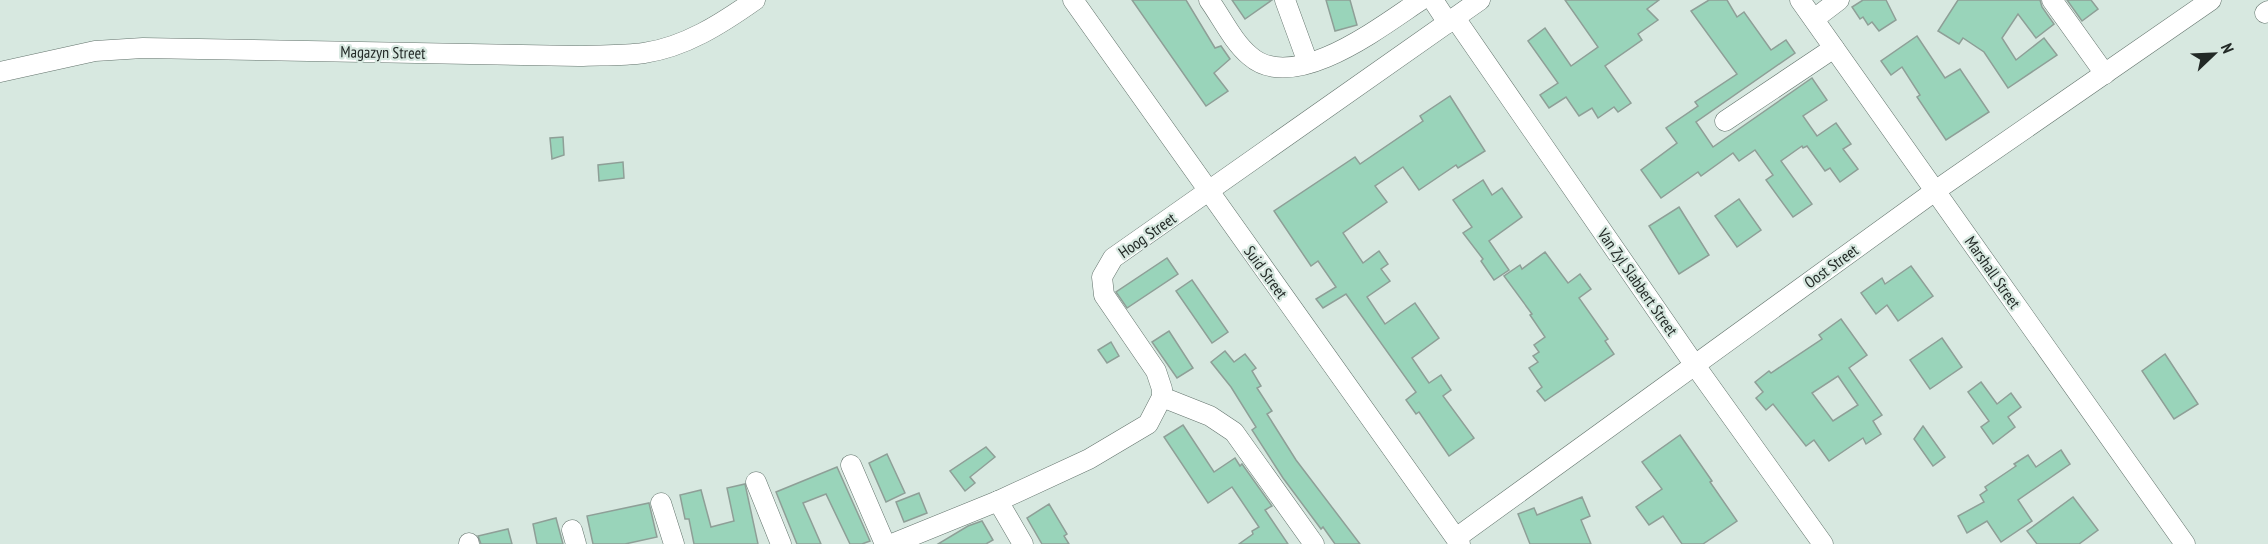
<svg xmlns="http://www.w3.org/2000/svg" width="2268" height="544" viewBox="0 0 2268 544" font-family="'PT Sans Narrow',sans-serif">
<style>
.building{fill:#99d4ba;stroke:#8e9f97;stroke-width:1.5;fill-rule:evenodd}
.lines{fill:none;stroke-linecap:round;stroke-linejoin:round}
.minor-casing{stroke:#63736c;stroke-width:21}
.minor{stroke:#fff;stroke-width:20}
.labels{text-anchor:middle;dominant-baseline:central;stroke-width:4.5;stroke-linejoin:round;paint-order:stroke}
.street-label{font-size:16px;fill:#222926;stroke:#d7e8e0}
</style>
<rect width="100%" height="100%" fill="#d7e8e0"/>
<!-- building -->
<g class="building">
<path d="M1132,0H1186L1215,48L1221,46L1230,59L1214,73L1228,91L1206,106Z"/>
<path d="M1232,0H1272L1245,19Z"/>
<path d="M1326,0H1350L1357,25L1335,31Z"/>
<path d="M1565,0H1659L1647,9L1658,20L1638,34L1642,40L1605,66L1631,103L1618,112L1614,107L1598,118L1592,108L1579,116L1566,97L1549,108L1540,95L1558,83L1528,41L1545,28L1571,66L1598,47Z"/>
<path d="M1709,0H1727L1737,17L1744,12L1771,50L1786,40L1795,53L1696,122L1713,147L1812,78L1827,100L1803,116L1817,136L1836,123L1851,144L1843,149L1858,169L1840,182L1830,168L1825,171L1807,146L1803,148L1802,146L1781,161L1812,204L1793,217L1766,180L1773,175L1755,150L1739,161L1733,153L1701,176L1698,172L1661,198L1641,170L1677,143L1666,128L1698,106L1695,102L1737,74L1691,11Z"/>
<path d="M1863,0H1886L1896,20L1879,31L1872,22L1868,25L1863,17L1860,19L1852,7Z"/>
<path d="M1958,0H2040L2042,7L2054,24L2036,38L2018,14L2002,38L2016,60L2044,38L2057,55L2008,88L1984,52L1963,38L1959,44L1938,31Z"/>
<path d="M2067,0H2091L2098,9L2082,21Z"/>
<path d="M1917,36L1945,78L1960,69L1989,112L1946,140L1917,97L1920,95L1902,67L1891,75L1881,61Z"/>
<path d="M1450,96L1485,151L1458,168L1456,165L1419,190L1403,167L1375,186L1387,202L1343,233L1363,263L1379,251L1388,264L1381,269L1390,281L1367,297L1385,324L1415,303L1439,338L1412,358L1429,383L1441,375L1451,390L1443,396L1474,438L1449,456L1419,412L1416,414L1406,400L1416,392L1346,294L1323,308L1316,299L1336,287L1318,261L1311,266L1274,211L1355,157L1360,164L1423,121L1420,116Z"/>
<path d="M563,137L564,155L552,159L550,138Z"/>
<path d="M623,162L624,178L599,181L598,165Z"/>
<path d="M1483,180L1492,195L1502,188L1522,217L1489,241L1509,270L1494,280L1481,261L1483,259L1463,233L1472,227L1453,200Z"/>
<path d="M1739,199L1761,230L1737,247L1715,216Z"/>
<path d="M1679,207L1709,255L1679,274L1649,226Z"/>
<path d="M1545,252L1568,283L1580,274L1591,289L1579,298L1608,339L1605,341L1614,354L1545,401L1537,391L1542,387L1529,368L1538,362L1533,356L1539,352L1534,345L1545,337L1530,315L1532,314L1504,276L1520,265L1522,269Z"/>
<path d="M1167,258L1178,274L1127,308L1116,292Z"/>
<path d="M1911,266L1933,296L1898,321L1887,305L1876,314L1861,293L1882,278L1885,284Z"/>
<path d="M1192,280L1228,332L1212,343L1176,291Z"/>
<path d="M1841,319L1867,355L1849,368L1882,415L1873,421L1881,434L1866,444L1863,438L1829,461L1814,440L1806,446L1773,404L1766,410L1756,398L1763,392L1755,382L1769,371L1771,373L1822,339L1819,335ZM1838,376L1858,405L1833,421L1812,393Z"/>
<path d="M1169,331L1193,368L1177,378L1152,342Z"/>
<path d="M1942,338L1962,367L1930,389L1910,360Z"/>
<path d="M1111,342L1119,356L1107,363L1098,350Z"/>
<path d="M1225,351L1234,362L1245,354L1256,368L1252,371L1261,386L1257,388L1272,411L1267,414L1296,460L1360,544H1335L1323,527L1321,529L1283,478L1252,430L1256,427L1231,387L1211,362Z"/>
<path d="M2165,354L2198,404L2174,419L2142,371Z"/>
<path d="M1981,382L1997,404L2011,393L2021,407L2008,417L2015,427L1993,444L1981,427L1989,421L1968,392Z"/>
<path d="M1183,425L1214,472L1235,458L1240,466L1242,464L1272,506L1265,510L1288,544H1239L1253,534L1252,531L1259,527L1232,487L1208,503L1164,437Z"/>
<path d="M1923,426L1945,457L1933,466L1914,439Z"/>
<path d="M1680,435L1712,481L1710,482L1737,521L1703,544H1682L1663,516L1649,525L1636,507L1662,489L1642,462Z"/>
<path d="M986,447L995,457L970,477L975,483L965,491L950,471Z"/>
<path d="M2061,450L2070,464L2018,500L2032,521L2001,542L1987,521L1967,533L1958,516L1984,502L1980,495L1987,490L1985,487L2016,466L2014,464L2028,455L2036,467Z"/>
<path d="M887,454L905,493L886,502L869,463Z"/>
<path d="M837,467L870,541L862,544H850L826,494L803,503L821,544H797L776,492Z"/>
<path d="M745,484L758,544H694L689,519H685L680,495L701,490L711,527L734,521L727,488Z"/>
<path d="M919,493L927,513L904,522L896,502Z"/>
<path d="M1582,497L1590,516L1581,520L1591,544H1530L1518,514L1534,508L1537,515Z"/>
<path d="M2073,497L2098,530L2079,544H2037L2027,531Z"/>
<path d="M649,503L657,537L625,544H593L587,516Z"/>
<path d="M1049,504L1067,534L1064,536L1069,544H1042L1027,518Z"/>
<path d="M556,518L563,544H537L533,524Z"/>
<path d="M982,521L993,540L986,544H938L968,526Z"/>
<path d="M508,529L512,544H481L478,536Z"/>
</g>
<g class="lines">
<defs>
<g id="minor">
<path d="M1073,0L1460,544"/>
<path d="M1209,0C1222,18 1233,42 1250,56C1294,95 1383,25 1421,0"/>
<path d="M1285,0L1308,63"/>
<path d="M1433,0L1448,23"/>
<path d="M1800,0L2185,544"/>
<path d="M2052,0L2105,74"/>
<path d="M2265,13L2268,11"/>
<path d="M1455,18L1694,364L1823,544"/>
<path d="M1814,19L1839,0"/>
<path d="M0,72L95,51L143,48L579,56C600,55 623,56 644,53C685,47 721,24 755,0"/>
<path d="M1725,121L1834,48"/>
<path d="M1162,397L1210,416L1234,432L1314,544"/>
<path d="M851,465L885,544"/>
<path d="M756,482L781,544"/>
<path d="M998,501L1023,544"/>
<path d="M661,503L674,544"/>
<path d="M572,530L576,544"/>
<path d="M1456,538L1935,191L2211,0"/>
<path d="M469,543V544"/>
<path d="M892,544L998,501L1089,459L1148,424L1162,397V389L1156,371L1104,295L1102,277L1113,258L1480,0"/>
</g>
</defs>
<!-- minor casing -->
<use href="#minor" class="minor-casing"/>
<!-- minor -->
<use href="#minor" class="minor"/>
</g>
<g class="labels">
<!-- street labels -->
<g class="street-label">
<text transform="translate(383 52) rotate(1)">Magazyn Street</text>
<text transform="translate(1147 235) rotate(-35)">Hoog Street</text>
<text transform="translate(1831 266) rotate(-36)">Oost Street</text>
<text transform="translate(1266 272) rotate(54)">Suid Street</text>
<text transform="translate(1993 272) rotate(55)">Marshall Street</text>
<text transform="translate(1638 282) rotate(55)">Van Zyl Slabbert Street</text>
</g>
</g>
<!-- north arrow -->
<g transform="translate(2214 54) rotate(67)" stroke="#d7e8e0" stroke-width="4.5" paint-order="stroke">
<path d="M0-4.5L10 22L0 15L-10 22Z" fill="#222926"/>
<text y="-9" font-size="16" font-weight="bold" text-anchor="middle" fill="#222926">N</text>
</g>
</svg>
